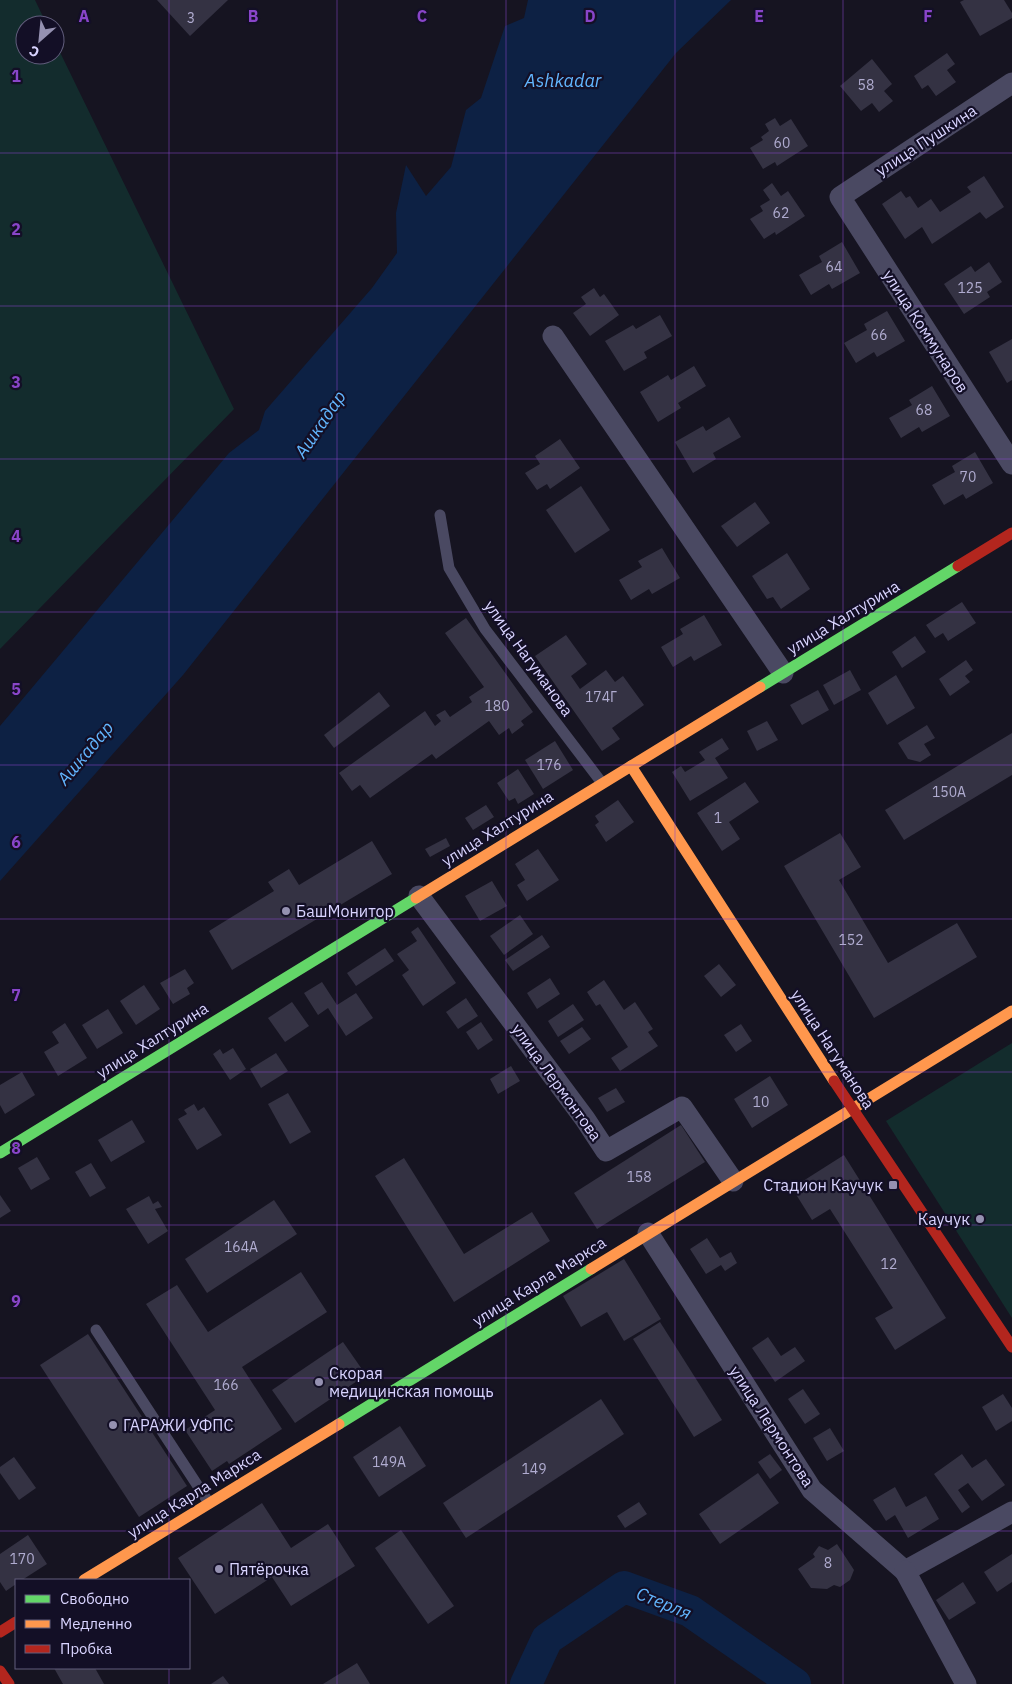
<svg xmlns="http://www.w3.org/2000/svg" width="1012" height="1684" viewBox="0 0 1012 1684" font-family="'IBM Plex Sans',sans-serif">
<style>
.green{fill:#132c2d}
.water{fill:#0d2144}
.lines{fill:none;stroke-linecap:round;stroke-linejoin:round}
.river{stroke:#0d2144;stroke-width:32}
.building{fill:#343243}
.lane{stroke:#4a4962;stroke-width:11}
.street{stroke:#4a4962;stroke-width:21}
.fast{stroke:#63d668;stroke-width:11}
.slow{stroke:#ff974d;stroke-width:11}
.jam{stroke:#b3261e;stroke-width:11}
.grid{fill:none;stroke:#8945c9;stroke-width:1;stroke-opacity:0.55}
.poi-dot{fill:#9591b1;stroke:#130f26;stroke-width:2}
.labels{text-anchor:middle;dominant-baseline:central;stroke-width:4.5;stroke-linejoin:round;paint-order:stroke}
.number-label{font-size:14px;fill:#b0acd0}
.street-label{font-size:16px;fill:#d9d4ff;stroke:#130f26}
.poi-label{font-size:16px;fill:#d9d4ff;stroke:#130f26;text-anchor:start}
.water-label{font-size:18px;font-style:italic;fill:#62b6ff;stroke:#130f26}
.grid-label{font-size:16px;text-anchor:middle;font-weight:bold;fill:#8945c9;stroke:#130f26;stroke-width:4.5;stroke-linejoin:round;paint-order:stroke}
</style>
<rect width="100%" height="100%" fill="#161421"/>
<!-- green -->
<g class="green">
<path d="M0,0H35L47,25H25V55H55V42L234,409L0,649Z"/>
<path d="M1012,1043V1318L886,1121Z"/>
</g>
<!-- water -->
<path class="water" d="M528,0H731L676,53L183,675L0,881V726L229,453L259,430L265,411L372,288L397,253L396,213L406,165L426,196L451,167L466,110L481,98L505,26L524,18Z"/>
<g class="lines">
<!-- river -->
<path class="river" d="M526,1684L547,1639L624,1587L690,1611L795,1684"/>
</g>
<!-- building -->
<g class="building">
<path d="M157,0H228L190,36Z"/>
<path d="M964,0H1004L1012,13V18L980,36L960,2Z"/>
<path d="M947,53L955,64L947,70L956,82L936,96L928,85L922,89L914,76Z"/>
<path d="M872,59L892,84L884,91L893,101L879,112L872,103L861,111L840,86Z"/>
<path d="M775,118L780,126L791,119L808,146L777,166L775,162L763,169L750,148L763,140L761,137L769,131L765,124Z"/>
<path d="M984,176L1004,207L986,219L980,212L932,244L922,227L905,239L882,204L901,191L906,198L910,196L918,208L931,199L940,212L971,192L967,187Z"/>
<path d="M772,183L781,196L788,191L805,216L776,235L775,232L764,239L750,219L763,211L760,206L770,200L763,190Z"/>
<path d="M842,242L860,273L832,289L829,284L811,295L799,275L822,262L819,256Z"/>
<path d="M989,262L1002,282L987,292L990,297L964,314L944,284L971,266L975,272Z"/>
<path d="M594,288L600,297L604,294L619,315L590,336L573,313L586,304L581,297Z"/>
<path d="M887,311L905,341L877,357L874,352L856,363L844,343L867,330L864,324Z"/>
<path d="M660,315L672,336L644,352L647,358L624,371L605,341L633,325L636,329Z"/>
<path d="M1012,339V380L1007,383L989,352Z"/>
<path d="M694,366L706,386L678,403L681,408L658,422L640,392L668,375L671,380Z"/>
<path d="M932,386L950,416L922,432L919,427L901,438L889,418L912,405L909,400Z"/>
<path d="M729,417L741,437L713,453L716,459L693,473L675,442L703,426L706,431Z"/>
<path d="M560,439L580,468L550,489L547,484L537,490L525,473L540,464L535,456Z"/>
<path d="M975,452L993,483L966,499L963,494L944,505L932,485L955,472L952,466Z"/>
<path d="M581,486L610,530L575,553L546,510Z"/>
<path d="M755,502L770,523L737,547L721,526Z"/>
<path d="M662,548L680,578L652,594L649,589L631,600L619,580L642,567L638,561Z"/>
<path d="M787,553L810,589L781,609L773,597L767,599L752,576Z"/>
<path d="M962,602L976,623L948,641L943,633L935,638L926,625Z"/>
<path d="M704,615L722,645L694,661L691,656L673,667L661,647L683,634L680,629Z"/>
<path d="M466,618L533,712L521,721L524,725L512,734L509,728L499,735L489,721L436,759L432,754L370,798L360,785L352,791L339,773L425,711L435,726L441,721L436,715L445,710L450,717L472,702L469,697L484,687L445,633Z"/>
<path d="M566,635L587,664L571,676L580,689L606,670L615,682L623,676L644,705L612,728L620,739L602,751L535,656Z"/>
<path d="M915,636L926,652L902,668L892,652Z"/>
<path d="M966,660L973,670L965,676L970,682L950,696L939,679Z"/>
<path d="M850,670L861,690L834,705L823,685Z"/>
<path d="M896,675L915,708L887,725L868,693Z"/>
<path d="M818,690L829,710L802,725L790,705Z"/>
<path d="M379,692L390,706L334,748L324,735Z"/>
<path d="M767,721L778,740L757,751L747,731Z"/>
<path d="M927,725L935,738L924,744L931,755L920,762L908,759L898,743Z"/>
<path d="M1012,733V775L904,840L885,810Z"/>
<path d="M722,738L729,749L715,758L728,778L690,801L672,772L681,766L685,772L705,760L699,752Z"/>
<path d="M555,741L573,770L543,789L525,760Z"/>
<path d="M518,769L534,794L518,804L515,798L509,801L497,783Z"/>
<path d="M745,782L759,802L729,822L740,839L722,851L697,813Z"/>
<path d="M618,800L634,822L606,842L595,825L599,822L595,816Z"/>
<path d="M486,805L494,817L473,830L465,818Z"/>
<path d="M840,833L861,867L839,880L888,963L957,923L977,957L874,1018L784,866Z"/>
<path d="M446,838L450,846L430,857L425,849Z"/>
<path d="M372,841L392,874L232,970L209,931L274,891L268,882L289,869L299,885Z"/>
<path d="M538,849L559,880L527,901L517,885L525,880L515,864Z"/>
<path d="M492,881L507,906L480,921L465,896Z"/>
<path d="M520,915L533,934L504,955L490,936Z"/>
<path d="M418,927L456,983L423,1006L402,975L409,970L397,954L417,941L411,932Z"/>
<path d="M542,935L550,947L513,971L505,960Z"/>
<path d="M385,948L394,961L356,986L347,973Z"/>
<path d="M719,964L736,985L721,997L704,976Z"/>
<path d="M185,969L194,983L187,988L190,994L173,1004L160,983Z"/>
<path d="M550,978L560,994L537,1009L527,993Z"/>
<path d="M604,980L624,1010L635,1002L653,1029L648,1032L658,1046L620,1071L611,1058L628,1047L600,1004L596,1006L587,992Z"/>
<path d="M322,982L337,1005L356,993L373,1018L346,1036L328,1008L318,1015L304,993Z"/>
<path d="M144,985L160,1009L136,1025L120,1001Z"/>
<path d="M466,998L478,1016L458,1029L446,1012Z"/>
<path d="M292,1002L309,1026L285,1042L268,1018Z"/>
<path d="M573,1004L584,1020L558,1037L548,1021Z"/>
<path d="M108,1009L123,1033L97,1049L82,1025Z"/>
<path d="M481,1022L493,1040L478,1050L466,1032Z"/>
<path d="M65,1023L87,1058L58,1076L44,1052L59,1043L52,1032Z"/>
<path d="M741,1024L752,1041L736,1052L724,1035Z"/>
<path d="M582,1027L591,1039L569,1054L560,1041Z"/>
<path d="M233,1048L246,1069L230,1080L213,1054L220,1049L223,1054Z"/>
<path d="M276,1053L288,1071L261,1088L250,1069Z"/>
<path d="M511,1066L520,1081L498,1094L490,1079Z"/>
<path d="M22,1072L35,1095L5,1114L0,1105V1085Z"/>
<path d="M770,1076L788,1105L752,1128L734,1099Z"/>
<path d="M616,1088L625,1102L607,1112L598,1098Z"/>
<path d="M288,1093L311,1132L290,1144L268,1104Z"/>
<path d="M194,1104L198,1111L204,1107L222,1135L197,1150L178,1119L187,1114L184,1110Z"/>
<path d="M132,1120L145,1142L111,1162L98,1140Z"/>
<path d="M681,1125L705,1162L597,1229L574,1193Z"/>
<path d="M844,1155L946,1318L895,1350L875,1318L893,1308L830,1209L812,1220L792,1188Z"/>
<path d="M37,1157L50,1179L31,1190L18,1168Z"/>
<path d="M404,1158L464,1254L532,1212L550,1241L454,1302L375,1176Z"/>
<path d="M91,1163L106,1188L90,1197L75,1172Z"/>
<path d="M0,1195L11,1211L0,1218Z"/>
<path d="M149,1196L153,1204L158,1201L162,1207L155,1209L168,1231L148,1244L126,1209Z"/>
<path d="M274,1200L297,1234L207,1293L185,1259Z"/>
<path d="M707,1238L720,1258L731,1252L737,1263L725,1271L721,1265L706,1274L690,1249Z"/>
<path d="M624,1259L661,1319L624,1341L607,1312L581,1327L563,1296Z"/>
<path d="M301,1272L327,1312L242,1367L282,1429L229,1464L227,1461L212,1471L185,1430L215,1410L146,1304L177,1285L208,1332Z"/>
<path d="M660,1322L722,1420L694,1437L633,1339Z"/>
<path d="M88,1334L187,1486L139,1517L40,1365Z"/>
<path d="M768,1337L781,1356L795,1347L805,1361L775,1382L752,1348Z"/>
<path d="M343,1342L366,1375L295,1423L272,1390Z"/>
<path d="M803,1389L820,1414L805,1424L788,1399Z"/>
<path d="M1003,1394L1012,1408V1421L996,1431L982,1407Z"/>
<path d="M601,1399L624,1434L466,1538L443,1503Z"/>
<path d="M400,1426L426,1466L379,1497L353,1457Z"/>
<path d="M830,1428L844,1451L827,1461L813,1438Z"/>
<path d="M770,1454L782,1470L770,1479L758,1462Z"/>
<path d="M962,1454L972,1468L986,1459L1005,1485L982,1501L968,1483L958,1490L970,1507L962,1513L934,1474Z"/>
<path d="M14,1457L36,1488L19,1500L0,1473V1467Z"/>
<path d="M758,1473L779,1503L720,1544L699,1514Z"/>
<path d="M895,1487L906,1507L926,1496L939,1519L908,1538L895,1515L886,1521L873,1500Z"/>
<path d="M639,1502L647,1514L625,1528L617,1516Z"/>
<path d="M262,1503L291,1548L328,1524L355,1566L291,1606L272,1577L215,1614L178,1558Z"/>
<path d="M401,1530L454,1606L428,1624L375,1548Z"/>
<path d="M28,1535L47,1564L22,1580H16V1584L6,1591L0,1582V1554Z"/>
<path d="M837,1544L854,1570L850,1580L840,1587L834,1585L827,1589L811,1588L798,1569L815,1557L813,1554L819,1546L828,1550Z"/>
<path d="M1012,1554V1582L997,1592L984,1572Z"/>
<path d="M963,1582L976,1603L949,1620L936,1600Z"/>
<path d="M357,1663L370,1684H323Z"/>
<path d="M54,1668H95L104,1684H63Z"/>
<path d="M223,1676L229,1684H211Z"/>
</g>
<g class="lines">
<!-- lane -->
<g class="lane">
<path d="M440,515L449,568L485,629L602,783"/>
<path d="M96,1330L209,1503"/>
</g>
<!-- street -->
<g class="street">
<path d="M1012,83L840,197L1012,464"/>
<path d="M553,336L783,673"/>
<path d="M419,896L585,1119L606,1151L682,1107L733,1181"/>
<path d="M648,1233L812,1490L905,1571L1012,1512"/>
<path d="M905,1571L966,1684"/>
</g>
<!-- fast -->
<g class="fast">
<path d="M760,687L958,566"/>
<path d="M0,1153L416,898"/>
<path d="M339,1424L591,1269"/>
</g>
<!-- slow -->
<g class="slow">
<path d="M631,766L834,1081"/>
<path d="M416,898L760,687"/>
<path d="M591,1269L1012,1011"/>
<path d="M84,1580L339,1424"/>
</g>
<!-- jam -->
<g class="jam">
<path d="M958,566L1012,533"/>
<path d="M834,1081L1012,1347"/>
<path d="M0,1632L16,1622"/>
<path d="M0,1671L9,1684"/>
</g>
</g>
<!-- grid -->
<path class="grid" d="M169,0V1580M337,0V1684M506,0V1684M675,0V1684M843,0V1684M0,153H1012M0,306H1012M0,459H1012M0,612H1012M0,765H1012M0,919H1012M0,1072H1012M0,1225H1012M0,1378H1012M0,1531H1012M169,1668V1684"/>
<!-- markers -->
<g class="poi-dot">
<circle cx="286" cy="911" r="5"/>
<rect x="888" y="1180" width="10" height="10" rx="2.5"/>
<circle cx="980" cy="1219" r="5"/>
<circle cx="319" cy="1382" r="5"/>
<circle cx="113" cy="1425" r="5"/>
<circle cx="219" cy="1569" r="5"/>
</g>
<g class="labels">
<!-- number labels -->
<g class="number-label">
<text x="191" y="18">3</text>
<text x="866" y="85">58</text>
<text x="782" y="143">60</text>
<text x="781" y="213">62</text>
<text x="834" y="267">64</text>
<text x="970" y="288">125</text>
<text x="879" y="335">66</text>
<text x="924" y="410">68</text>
<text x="968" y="477">70</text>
<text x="601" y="697">174Г</text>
<text x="497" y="706">180</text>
<text x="549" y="765">176</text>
<text x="949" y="792">150А</text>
<text x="718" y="818">1</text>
<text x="851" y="940">152</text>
<text x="761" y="1102">10</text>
<text x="639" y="1177">158</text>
<text x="241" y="1247">164А</text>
<text x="889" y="1264">12</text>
<text x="226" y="1385">166</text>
<text x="389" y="1462">149А</text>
<text x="534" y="1469">149</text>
<text x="22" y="1559">170</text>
<text x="828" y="1563">8</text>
</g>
<!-- street labels -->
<g class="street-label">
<text transform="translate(926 140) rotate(-33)">улица Пушкина</text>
<text transform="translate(926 331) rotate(57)">улица Коммунаров</text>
<text transform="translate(843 617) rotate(-31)">улица Халтурина</text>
<text transform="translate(529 658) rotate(54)">улица Нагуманова</text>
<text transform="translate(497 828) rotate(-32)">улица Халтурина</text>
<text transform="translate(152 1040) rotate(-32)">улица Халтурина</text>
<text transform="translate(833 1049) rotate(57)">улица Нагуманова</text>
<text transform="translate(557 1082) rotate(54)">улица Лермонтова</text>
<text transform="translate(539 1281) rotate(-32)">улица Карла Маркса</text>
<text transform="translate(772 1426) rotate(57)">улица Лермонтова</text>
<text transform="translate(194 1493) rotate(-32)">улица Карла Маркса</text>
</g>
<!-- poi labels -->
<g class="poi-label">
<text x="296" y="911">БашМонитор</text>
<text x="883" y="1185" text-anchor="end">Стадион Каучук</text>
<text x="970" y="1219" text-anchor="end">Каучук</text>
<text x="329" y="1373">Скорая<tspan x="329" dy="18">медицинская помощь</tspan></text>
<text x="123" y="1425">ГАРАЖИ УФПС</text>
<text x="229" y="1569">Пятёрочка</text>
</g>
<!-- water labels -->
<g class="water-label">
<text x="563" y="80">Ashkadar</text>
<text transform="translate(320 424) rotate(-56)">Ашкадар</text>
<text transform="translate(85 753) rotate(-50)">Ашкадар</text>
<text transform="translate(664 1603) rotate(22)">Стерля</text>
</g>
</g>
<g class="grid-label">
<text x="84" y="22">A</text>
<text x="253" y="22">B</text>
<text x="422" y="22">C</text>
<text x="590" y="22">D</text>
<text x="759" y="22">E</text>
<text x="928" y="22">F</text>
<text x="16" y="82">1</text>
<text x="16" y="235">2</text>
<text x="16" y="388">3</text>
<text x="16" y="542">4</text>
<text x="16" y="695">5</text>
<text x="16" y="848">6</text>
<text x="16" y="1001">7</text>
<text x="16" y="1154">8</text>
<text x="16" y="1307">9</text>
</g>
<!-- legend -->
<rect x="15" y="1579" width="175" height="90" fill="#130f26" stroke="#625e7d"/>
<rect x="25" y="1595" width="25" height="8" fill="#63d668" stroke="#625e7d"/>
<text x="60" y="1604" font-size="15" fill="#d9d4ff">Свободно</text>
<rect x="25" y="1620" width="25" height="8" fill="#ff974d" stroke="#625e7d"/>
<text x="60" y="1629" font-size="15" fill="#d9d4ff">Медленно</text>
<rect x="25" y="1645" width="25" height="8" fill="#b3261e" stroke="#625e7d"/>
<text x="60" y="1654" font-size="15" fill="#d9d4ff">Пробка</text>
<!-- north arrow -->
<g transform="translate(40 40) rotate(207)"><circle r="24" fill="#130f26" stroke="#625e7d"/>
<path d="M0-4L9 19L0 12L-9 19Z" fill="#9591b1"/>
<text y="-8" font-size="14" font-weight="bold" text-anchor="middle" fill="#d9d4ff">С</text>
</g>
</svg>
